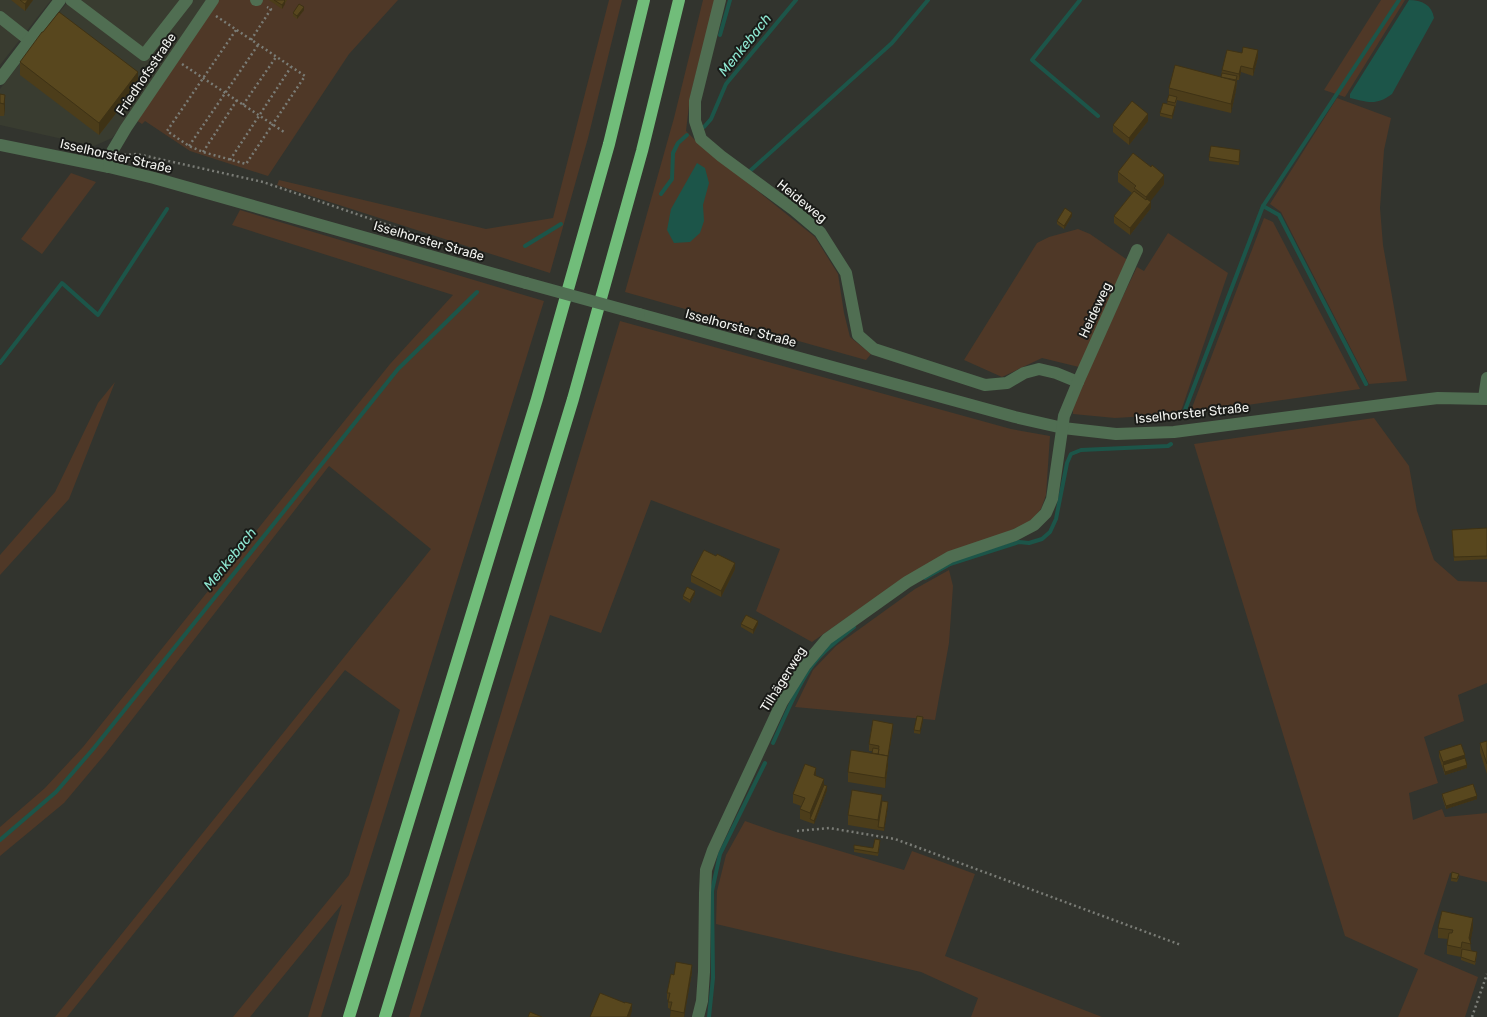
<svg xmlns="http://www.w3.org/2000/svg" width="1487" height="1017" viewBox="0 0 1487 1017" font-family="Rubik,sans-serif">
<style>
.built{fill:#393c30}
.green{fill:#4f3827}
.water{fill:#1c5549}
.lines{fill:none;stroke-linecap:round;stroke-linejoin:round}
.stream{stroke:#1c5549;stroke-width:4}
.path{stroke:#7a7c76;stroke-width:2.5;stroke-dasharray:2 3;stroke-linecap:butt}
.minor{stroke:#506e52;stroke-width:12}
.highway{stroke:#71bd7a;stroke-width:12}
.minor-bridge{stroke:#506e52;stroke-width:12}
.wall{fill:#4c3d1a}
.shaded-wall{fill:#3e3215}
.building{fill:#58471e;stroke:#3e3215}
.labels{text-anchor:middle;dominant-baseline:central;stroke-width:4;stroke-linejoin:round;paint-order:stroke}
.street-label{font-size:13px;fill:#f2f3ef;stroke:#1a1b18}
.water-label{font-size:14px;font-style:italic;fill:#8ee8d2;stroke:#1a1b18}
</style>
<rect width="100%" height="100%" fill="#32342e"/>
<!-- built -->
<g class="built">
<path d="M0,0H51L0,65Z"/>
<path d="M69,0H209L130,116L112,138L94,146L0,125V89Z"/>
</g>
<!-- green -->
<g class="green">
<path d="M209,0H398L349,54L268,176L190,151L145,121L142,124L130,116Z"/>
<path d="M609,0H622L588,138L550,273L277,185L279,180L486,229L553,218Z"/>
<path d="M703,0H715L690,97L686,131L698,143L815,237L838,274L844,313L850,337L871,354L866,360L625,292L674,118Z"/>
<path d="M1381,0H1405L1345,97L1324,90Z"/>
<path d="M1337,98L1391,118L1384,150L1380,208L1383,245L1407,381L1369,384L1281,212L1270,204Z"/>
<path d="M71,173L96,182L42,254L21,239Z"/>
<path d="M240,210L544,301L321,1017H308L342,904L250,1017H233L349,875L400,710L345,670L67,1017H55L431,549L329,466L106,753L64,803L0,856V827L45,788L83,747L390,364L453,295L232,225Z"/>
<path d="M1264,218L1273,222L1360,389L1190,413Z"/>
<path d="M1078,229L1090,234L1129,261L1079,367L1042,358L1002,377L964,360L1037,243L1049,237Z"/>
<path d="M1168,233L1228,273L1180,414L1115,418L1073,414V400L1137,267L1144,271Z"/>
<path d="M620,321L1011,429L1050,436L1046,495L1041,509L1030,522L905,577L812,642L756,611L780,549L651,500L601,633L550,615L420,1017H409Z"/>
<path d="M115,382L69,499L0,575V555L55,492L98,403Z"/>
<path d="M1374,418L1409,466L1417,511L1434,560L1458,581L1487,582V683L1458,695L1464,721L1424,737L1438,783L1409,793L1413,820L1442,809L1445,817L1487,813V882L1450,873L1424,954L1478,977L1465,1017H1398L1418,969L1345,936L1194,444Z"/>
<path d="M949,570L953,586L949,643L935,720L795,707L813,670L836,646L915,589Z"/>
<path d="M745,821L776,832L904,870L912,851L975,874L945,956L1102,1017H971L978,998L921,972L716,924L717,891L726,855Z"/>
</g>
<!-- water -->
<g class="water">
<path d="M1409,0C1422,0 1432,5 1434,18L1392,94C1376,106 1368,102 1350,98V94Z"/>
<path d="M697,163L705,168L709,183L703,205L704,221L700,233L690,242L674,243L667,230L671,209Z"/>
</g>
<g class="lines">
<!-- stream -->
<g class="stream">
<path d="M1080,0L1032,60L1098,116"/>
<path d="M720,35L730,0"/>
<path d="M704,127L711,119L726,84L796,0"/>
<path d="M751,170L892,43L928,0"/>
<path d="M661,194L672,179L673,153L678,143L687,135"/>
<path d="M1263,206L1279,215L1366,384"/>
<path d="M525,246L561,224"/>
<path d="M0,363L62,283L98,315L167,209"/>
<path d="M1185,410L1263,206L1399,0"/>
<path d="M925,578L950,564L1019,542L1029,543L1042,539L1050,532L1056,519L1067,463L1071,454L1081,450L1168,446L1171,444"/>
<path d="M773,743C784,719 794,693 809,670C820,653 838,640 854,627"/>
<path d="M0,840L56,792L94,748L398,369L477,292"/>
<path d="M709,1017L713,978L712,891L720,854L765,763"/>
</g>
<!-- path -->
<g class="path">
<path d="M216,16L305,76L246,164L203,152L189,146L167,131L236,30"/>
<path d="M251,40L271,9L267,7"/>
<path d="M182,64L284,132"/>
<path d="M243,105L276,57"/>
<path d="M189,146L258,45"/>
<path d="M203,152L237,100"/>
<path d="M124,155L137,154L263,182L476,255"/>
<path d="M230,160L291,67"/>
<path d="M797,831L829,828L895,839L1181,945"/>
<path d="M1472,1017L1487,974"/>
</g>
<!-- minor -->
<g class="minor">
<path d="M71,0L144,55L187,0"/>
<path d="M256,0H257"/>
<path d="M720,0L695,101V121L701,139L721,156L794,210L820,232L846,273L858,335L874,349L985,385L1007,383L1024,373L1039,369L1056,373L1078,382"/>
<path d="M0,17L29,40"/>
<path d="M0,79L60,0"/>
<path d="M0,145L109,167L154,178L526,283"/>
<path d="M109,167L110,155L126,128L213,0"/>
<path d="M639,314L1015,417L1063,428L1116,434L1174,432L1405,402L1438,398L1487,399"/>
<path d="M1484,398L1487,378"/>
<path d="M698,1017L702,1001L704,972L705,893L706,870L713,850L782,702L805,665L827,639L907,582L950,557L1015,535L1034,525L1046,513L1052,499L1064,416L1078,382L1137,250"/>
</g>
<!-- highway -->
<g class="highway">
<path d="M349,1017L537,399L609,144L644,0"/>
<path d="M385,1017L573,399L642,151L679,0"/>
</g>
<!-- minor-bridge -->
<path class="minor-bridge" d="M526,283L639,314"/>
</g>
<!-- wall -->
<g class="wall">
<path d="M11,0H33L25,11Z"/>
<path d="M269,0H287L282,9Z"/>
<path d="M304,10L297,19L293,16V13Z"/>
<path d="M1258,57L1253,76L1241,72L1239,80H1237L1236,90L1231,113L1177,100L1172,119L1160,116V113L1167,104L1169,95V88L1221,77L1222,70Z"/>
<path d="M20,62L138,85L99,135L20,75Z"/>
<path d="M0,94L5,108L4,116H0Z"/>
<path d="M1148,121L1129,145L1113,132V125Z"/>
<path d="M1240,153L1239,165L1209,161V157Z"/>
<path d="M1118,172L1164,184L1150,201L1151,208L1130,235L1114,223V216L1132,193L1118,182Z"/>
<path d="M1072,216L1064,229L1057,224V221Z"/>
<path d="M1487,528V559L1454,561L1452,530Z"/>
<path d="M716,556L735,569L721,597L691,582V575Z"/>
<path d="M695,594L690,603L683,599V596Z"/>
<path d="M741,624H758L753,634L741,627Z"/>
<path d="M923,720L920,734L914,733V730Z"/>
<path d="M893,730L888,757V765L885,788L848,782V772L872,753L873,751H869V744Z"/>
<path d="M1487,741V774L1480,752V743Z"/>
<path d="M1439,751L1465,758L1467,768L1445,775L1439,757Z"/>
<path d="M824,785L827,790L814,824L800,819V809L801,806L793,803V794Z"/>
<path d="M1442,794L1477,799L1446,809L1442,797Z"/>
<path d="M882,801L888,805L884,831L848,825V815Z"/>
<path d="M880,843L878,856L854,852V849L873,848Z"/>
<path d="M1459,877L1457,882L1451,881V878Z"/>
<path d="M1438,928H1473L1470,942L1471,950L1477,955L1475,965L1461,960V957L1447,954V945L1448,939L1438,938Z"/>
<path d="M692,972L684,1017H670L671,1009L668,1008V1000L667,999V993L674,975Z"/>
</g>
<!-- shaded-wall -->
<g class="shaded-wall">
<path d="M28,0H33L25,11V4Z"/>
<path d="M285,1V4L282,9V5Z"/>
<path d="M304,7V10L297,19V16Z"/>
<path d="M1258,50V57L1253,76V69Z"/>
<path d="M1241,66V72L1239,80V74Z"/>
<path d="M138,72V85L99,135V123Z"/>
<path d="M1237,76L1236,90L1231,113V104Z"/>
<path d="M5,95V108L4,116V104Z"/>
<path d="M1175,106V109L1172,119V116Z"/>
<path d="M1148,114V121L1129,145V138Z"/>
<path d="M1164,175V184L1146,207V197Z"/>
<path d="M1151,202V208L1130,235V228Z"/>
<path d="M1072,213V216L1064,229V226Z"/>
<path d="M735,563V569L721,597V591Z"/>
<path d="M695,591V594L690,603V600Z"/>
<path d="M758,621V624L753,634V630Z"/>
<path d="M923,717V720L920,734V731Z"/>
<path d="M893,724V730L888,757V765L885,788V778Z"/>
<path d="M1465,755V761L1443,765V762Z"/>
<path d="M1467,765V768L1445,775V772Z"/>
<path d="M816,768V778L814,775Z"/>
<path d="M824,779V788L810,819V813Z"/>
<path d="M827,786V790L814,824V821Z"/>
<path d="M882,795V804L878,827V820Z"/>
<path d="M1477,796V799L1446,809V806Z"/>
<path d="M888,802V805L884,831V828Z"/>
<path d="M1473,918V928L1470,944L1469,938Z"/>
<path d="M692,965V972L684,1017V1013Z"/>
<path d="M632,1004V1011L630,1017H627Z"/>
</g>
<!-- building -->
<g class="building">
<path d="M20,0H28L25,4Z"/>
<path d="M274,0H284L285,1L282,5Z"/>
<path d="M299,4L304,7L297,16L293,13Z"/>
<path d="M59,12L138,72L99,123L20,62L42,32H43Z"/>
<path d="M1243,47L1258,50L1253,69L1241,66L1239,74L1222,70L1227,50L1242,53Z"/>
<path d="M1175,65L1236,81L1231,104L1169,88Z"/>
<path d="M1222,73L1237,76L1236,80L1221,77Z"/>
<path d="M0,94L5,95L4,104L0,103Z"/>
<path d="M1169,95L1177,97L1175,103L1167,101Z"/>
<path d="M1132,101L1148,114L1129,138L1113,125Z"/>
<path d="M1163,103L1175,106L1172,116L1160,113Z"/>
<path d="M1211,146L1240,150L1239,162L1209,157Z"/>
<path d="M1133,153L1151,167L1152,165L1164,175L1146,197L1134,188L1136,186L1118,172Z"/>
<path d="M1134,191L1146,200L1147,199L1151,202L1130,228L1114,216Z"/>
<path d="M1065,208L1072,213L1064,226L1057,221Z"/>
<path d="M1487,528V556L1454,557L1452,530Z"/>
<path d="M704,550L716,556L717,554L735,563L721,591L691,575Z"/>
<path d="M687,587L695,591L690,600L683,596Z"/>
<path d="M746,615L758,621L753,630L741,624Z"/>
<path d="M917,716L923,717L920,731L914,730Z"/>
<path d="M873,720L893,724L888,756L878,754L879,746L869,744Z"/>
<path d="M1487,741V764L1480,743Z"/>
<path d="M1461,744L1465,755L1443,762L1439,751Z"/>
<path d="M873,748L879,749L878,754L872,753Z"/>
<path d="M851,750L888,756L885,778L848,772Z"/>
<path d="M1465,758L1467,765L1445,772L1443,765Z"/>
<path d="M805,764L816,768L814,775L824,779L810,813L800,809L805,798L793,794Z"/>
<path d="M1473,784L1477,796L1446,806L1442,794Z"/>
<path d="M824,785L827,786L814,821L810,819Z"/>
<path d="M852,790L882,795L878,820L848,815Z"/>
<path d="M882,801L888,802L884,828L878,827Z"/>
<path d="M875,839L880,840L878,853L854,849V845L873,848Z"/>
<path d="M1452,872L1459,874L1457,879L1451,878Z"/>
<path d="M1442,911L1473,918L1469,938L1471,944L1462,942L1461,948L1447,945L1449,933H1452L1453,930L1438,928Z"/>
<path d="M1462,949L1477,952L1475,962L1461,957Z"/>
<path d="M676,962L692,965L684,1013L670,1010L672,1002H668L670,993H667L671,974L674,975Z"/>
<path d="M600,993L625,1003V1002L632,1004L627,1017H590Z"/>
<path d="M530,1012L542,1017H528Z"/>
</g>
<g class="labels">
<!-- street labels -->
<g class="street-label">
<text transform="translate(146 74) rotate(-56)">Friedhofsstraße</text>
<text transform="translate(116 156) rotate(13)">Isselhorster Straße</text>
<text transform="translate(802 201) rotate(39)">Heideweg</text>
<text transform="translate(429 241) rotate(16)">Isselhorster Straße</text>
<text transform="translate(1095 310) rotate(-65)">Heideweg</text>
<text transform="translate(741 328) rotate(15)">Isselhorster Straße</text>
<text transform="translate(1192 413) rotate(-6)">Isselhorster Straße</text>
<text transform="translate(783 679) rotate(-58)">Tilhägerweg</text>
</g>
<!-- water labels -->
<g class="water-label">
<text transform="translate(745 45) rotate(-51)">Menkebach</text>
<text transform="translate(230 559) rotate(-51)">Menkebach</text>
</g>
</g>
</svg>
